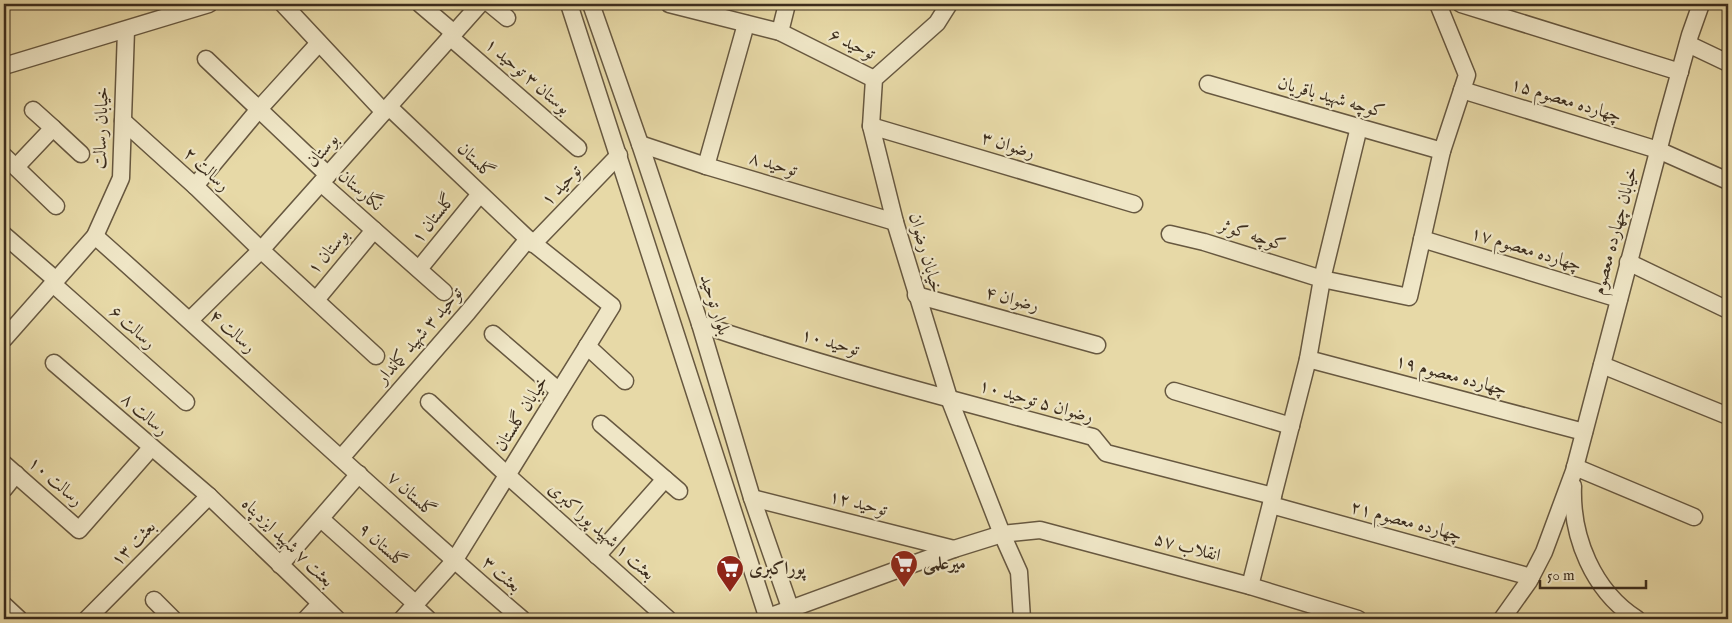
<svg xmlns="http://www.w3.org/2000/svg" width="1732" height="623" viewBox="0 0 1732 623" font-family="'IM FELL English',Amiri,serif">
<style>
.lines{fill:none;stroke-linecap:round;stroke-linejoin:round}
.minor-casing{stroke:#675840;stroke-width:19}
.minor{stroke:#efe6c6;stroke-width:16}
.labels{text-anchor:middle;dominant-baseline:central;stroke-width:4.5;stroke-linejoin:round;paint-order:stroke}
.street-label{font-size:18px;fill:#3c2d1d;stroke:#efe6c6}
.poi-label{font-size:18px;font-weight:bold;fill:#3c2d1d;stroke:#efe6c6;text-anchor:start}
</style>
<rect width="100%" height="100%" fill="#e7d9a7"/>
<filter id="stains"><feTurbulence type="fractalNoise" baseFrequency=".004" numOctaves="4"/><feColorMatrix values="0 0 0 0 .2 0 0 0 0 .09 0 0 0 0 .02 0 0 0 .5 -.17"/></filter>
<radialGradient id="worn" r=".72"><stop offset=".6" stop-color="#630" stop-opacity="0"/><stop offset="1" stop-color="#630" stop-opacity=".3"/></radialGradient>
<g class="lines">
<defs>
<g id="minor">
<path d="M283,4L384,112"/>
<path d="M420,4L454,33"/>
<path d="M490,4L507,18"/>
<path d="M569,4L768,619"/>
<path d="M591,4L640,144L700,324L752,498L794,619"/>
<path d="M669,4L780,32L874,79"/>
<path d="M949,4L937,23L874,79L871,126L895,222L949,398L1002,534L1019,572L1022,619"/>
<path d="M1461,4L1680,72"/>
<path d="M780,32L787,4"/>
<path d="M450,37L578,148"/>
<path d="M1688,44L1728,63"/>
<path d="M206,59L328,175"/>
<path d="M4,66L209,4"/>
<path d="M1208,84L1442,151"/>
<path d="M1462,90L1658,150L1728,181"/>
<path d="M389,107L528,239L612,306L454,561L402,619"/>
<path d="M123,121L195,186L261,250L376,356"/>
<path d="M871,126L1134,204"/>
<path d="M1359,127L1322,279L1409,297L1442,151L1467,75L1438,4"/>
<path d="M53,128L81,154"/>
<path d="M640,144L706,166L895,222"/>
<path d="M4,156L56,206"/>
<path d="M706,166L746,24"/>
<path d="M16,167L53,128L33,110"/>
<path d="M321,183L444,292"/>
<path d="M195,186L259,109L319,43"/>
<path d="M1170,234L1204,242L1322,279L1308,359L1250,586"/>
<path d="M4,235L56,280"/>
<path d="M95,236C238,363 377,495 522,619"/>
<path d="M1422,239L1619,299"/>
<path d="M533,244L619,155"/>
<path d="M1628,262L1728,310"/>
<path d="M419,269L480,194"/>
<path d="M53,284L186,402"/>
<path d="M916,295L1097,345"/>
<path d="M316,300L374,230"/>
<path d="M190,320L261,250L480,4"/>
<path d="M700,324C829,368 961,402 1093,437L1106,453L1273,496"/>
<path d="M493,334L559,391"/>
<path d="M4,339L95,236L121,178L126,30"/>
<path d="M587,346L625,381"/>
<path d="M1308,359L1584,432"/>
<path d="M54,363L209,496L337,619"/>
<path d="M1602,365L1728,416"/>
<path d="M1174,391L1291,426"/>
<path d="M429,402L507,475L668,619"/>
<path d="M601,424L679,491"/>
<path d="M341,458L468,312L528,239"/>
<path d="M4,464L79,530L151,448"/>
<path d="M1575,467L1694,517"/>
<path d="M1573,486C1571,537 1593,591 1637,619"/>
<path d="M4,489L16,474"/>
<path d="M752,498L954,549"/>
<path d="M1271,505L1531,577"/>
<path d="M321,519L416,604"/>
<path d="M597,556L665,479"/>
<path d="M280,565L359,474"/>
<path d="M154,600L173,619"/>
<path d="M4,605L19,619"/>
<path d="M414,606L428,619"/>
<path d="M87,619L209,496"/>
<path d="M306,619L320,604"/>
<path d="M763,619L954,549L1002,534L1040,530L1250,586L1358,619"/>
<path d="M1502,619L1529,581L1544,552L1574,471L1665,125L1690,35L1701,4"/>
</g>
</defs>
<!-- minor casing -->
<use href="#minor" class="minor-casing"/>
<!-- minor -->
<use href="#minor" class="minor"/>
</g>
<!-- icons -->
<defs>
<symbol id="supermarket-pin" viewBox="-11 -11 22 30"><path d="M0 17L-7.5 6A9.5 9.5 0 1 1 7.5 6Z" fill="#8f2418" stroke="#efe6c6"/><path d="M-6-5.5h2.5l.6 2H6L4.5 2H-2.5L-4.4-4H-6ZM-1.5 3.2a1.3 1.3 0 1 0 .1 0ZM3 3.2a1.3 1.3 0 1 0 .1 0Z" fill="#fff"/></symbol>
</defs>
<g fill-rule="evenodd">
<use href="#supermarket-pin" x="888" y="548" width="32" height="43"/>
<use href="#supermarket-pin" x="714" y="553" width="32" height="43"/>
</g>
<g class="labels">
<!-- street labels -->
<g class="street-label">
<text transform="translate(852 45) rotate(26)">توحید ۶</text>
<text transform="translate(527 77) rotate(41)">بوستان ۳ توحید ۱</text>
<text transform="translate(1331 98) rotate(16)">کوچه شهید باقریان</text>
<text transform="translate(1566 101) rotate(17)">چهارده معصوم ۱۵</text>
<text transform="translate(102 128) rotate(-88)">خیابان رسالت</text>
<text transform="translate(1008 146) rotate(17)">رضوان ۳</text>
<text transform="translate(323 151) rotate(-48)">بوستان</text>
<text transform="translate(475 161) rotate(44)">گلستان</text>
<text transform="translate(773 165) rotate(16)">توحید ۸</text>
<text transform="translate(206 170) rotate(43)">رسالت ۲</text>
<text transform="translate(562 186) rotate(-46)">توحید ۱</text>
<text transform="translate(360 191) rotate(41)">نگارستان</text>
<text transform="translate(434 219) rotate(-51)">گلستان ۱</text>
<text transform="translate(1616 231) rotate(-75)">خیابان چهارده معصوم</text>
<text transform="translate(1252 236) rotate(18)">کوچه کوثر</text>
<text transform="translate(1526 250) rotate(17)">چهارده معصوم ۱۷</text>
<text transform="translate(329 252) rotate(-50)">بوستان ۱</text>
<text transform="translate(925 253) rotate(74)">خیابان رضوان</text>
<text transform="translate(1012 300) rotate(15)">رضوان ۴</text>
<text transform="translate(714 305) rotate(72)">بلوار توحید</text>
<text transform="translate(132 328) rotate(42)">رسالت ۶</text>
<text transform="translate(232 332) rotate(42)">رسالت ۴</text>
<text transform="translate(420 336) rotate(-49)">توحید ۳ شهید کماندار</text>
<text transform="translate(830 343) rotate(16)">توحید ۱۰</text>
<text transform="translate(1451 376) rotate(15)">چهارده معصوم ۱۹</text>
<text transform="translate(1036 402) rotate(16)">رضوان ۵ توحید ۱۰</text>
<text transform="translate(522 414) rotate(-58)">خیابان گلستان</text>
<text transform="translate(144 415) rotate(41)">رسالت ۸</text>
<text transform="translate(55 482) rotate(41)">رسالت ۱۰</text>
<text transform="translate(411 495) rotate(42)">گلستان ۷</text>
<text transform="translate(858 504) rotate(14)">توحید ۱۲</text>
<text transform="translate(1406 522) rotate(15)">چهارده معصوم ۲۱</text>
<text transform="translate(601 532) rotate(42)">بعثت ۱ شهید پوراکبری</text>
<text transform="translate(287 543) rotate(44)">بعثت ۷ شهید ایزدپناه</text>
<text transform="translate(134 544) rotate(-46)">بعثت ۱۳</text>
<text transform="translate(382 546) rotate(42)">گلستان ۹</text>
<text transform="translate(1187 548) rotate(15)">انقلاب ۵۷</text>
<text transform="translate(501 575) rotate(41)">بعثت ۳</text>
</g>
<!-- poi labels -->
<g class="poi-label">
<text x="923" y="564">میرعلمی</text>
<text x="749" y="569">پوراکبری</text>
</g>
</g>
<!-- margin -->
<rect width="1732" height="623" fill="none" stroke="#e7d9a7" stroke-width="20"/>
<rect x="5" y="5" width="1722" height="613" fill="none" stroke="#3c2d1d" stroke-width="2.5"/>
<rect x="10" y="10" width="1712" height="603" fill="none" stroke="#3c2d1d"/>
<!-- scale -->
<path d="M1540 580v8h106v-8" fill="none" stroke="#3c2d1d" stroke-width="2.5"/>
<text x="1547" y="580" font-size="15" fill="#3c2d1d" stroke="#efe6c6" stroke-width="4" paint-order="stroke">50 m</text>
<rect width="100%" height="100%" filter="url(#stains)"/>
<rect width="100%" height="100%" fill="url(#worn)"/>
</svg>
